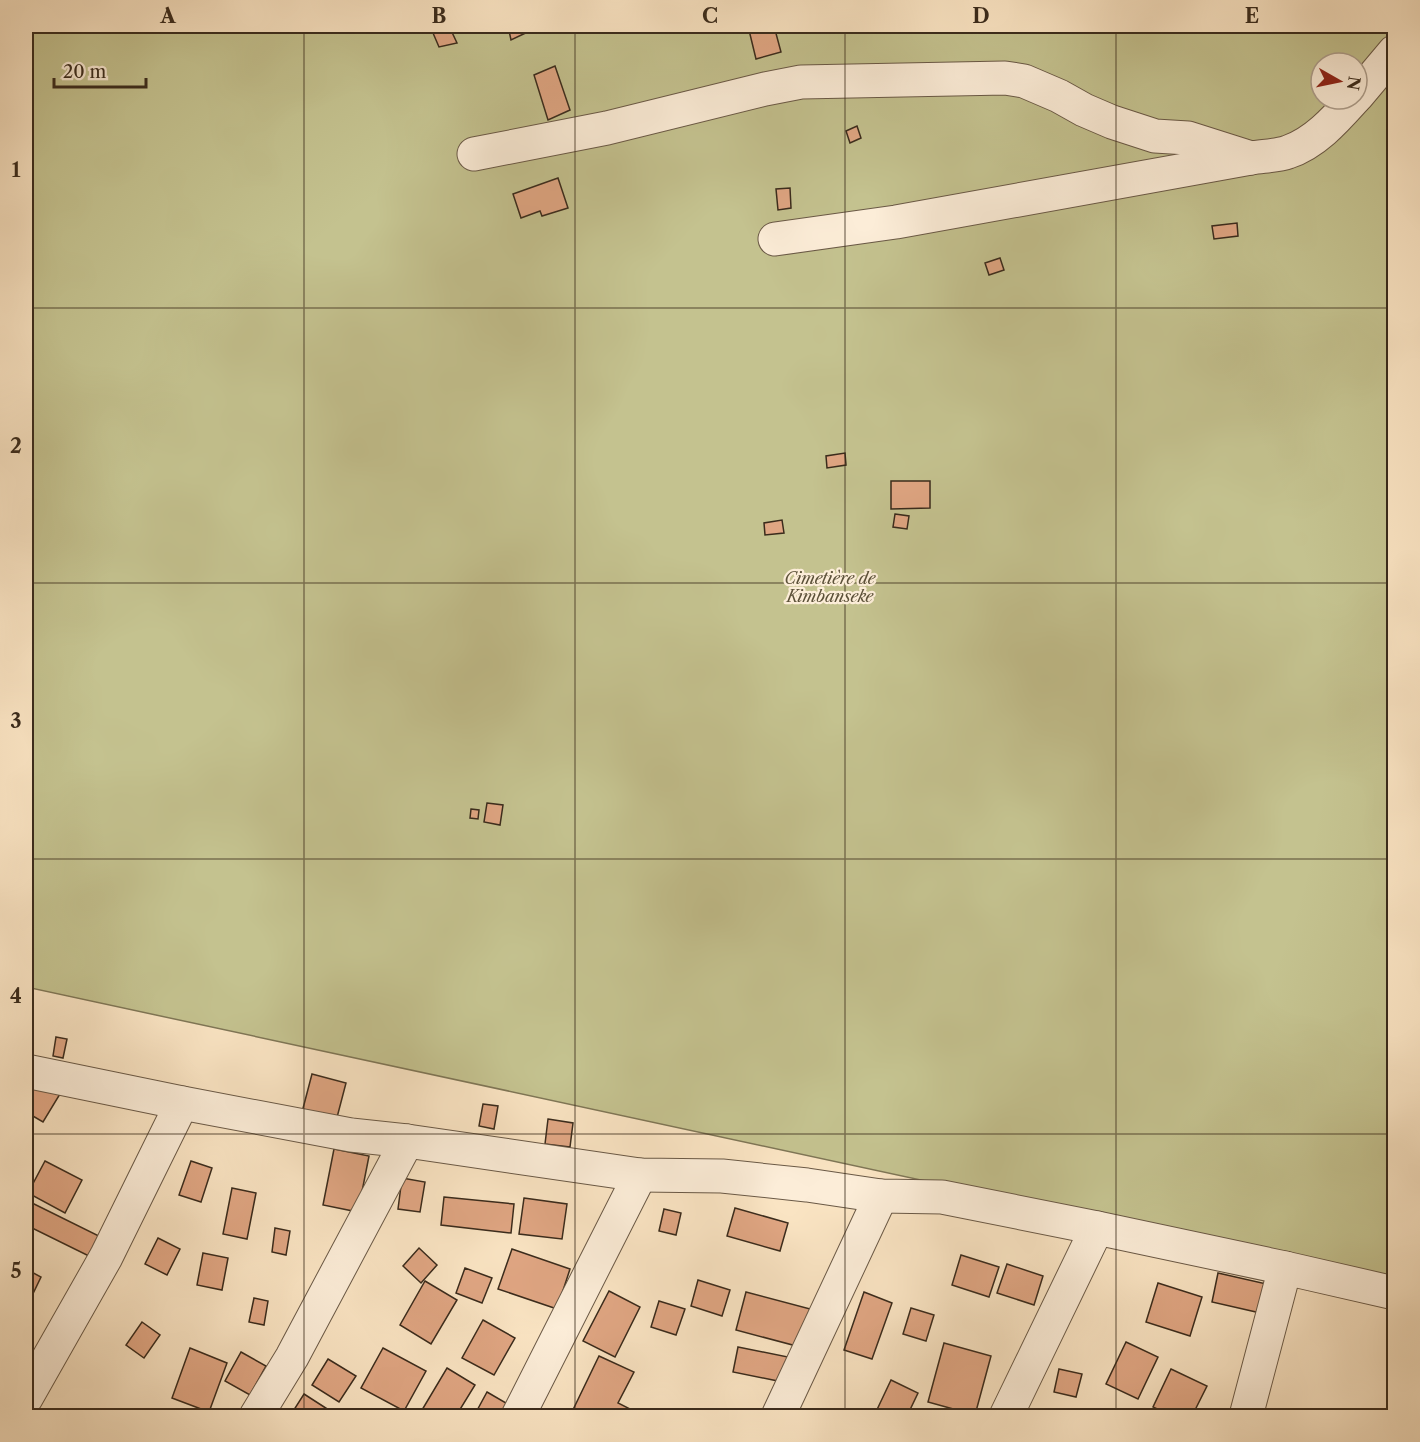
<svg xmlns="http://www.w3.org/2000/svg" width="1420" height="1442" viewBox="0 0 1420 1442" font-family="'Libre Caslon Text',serif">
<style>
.green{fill:#c4c28f;stroke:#7f7656;stroke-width:1.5;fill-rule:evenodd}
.building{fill:#e0a683;stroke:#3a2b1c;stroke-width:1.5}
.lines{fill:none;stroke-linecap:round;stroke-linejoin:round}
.street-casing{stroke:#6a5946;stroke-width:35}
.street{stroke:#fcedd8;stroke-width:33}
.grid{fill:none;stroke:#3a2b1c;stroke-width:1.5;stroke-opacity:0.55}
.labels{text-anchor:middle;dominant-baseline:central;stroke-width:4.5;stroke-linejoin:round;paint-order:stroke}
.park-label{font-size:16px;font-style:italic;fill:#5c5139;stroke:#fcedd8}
.neatline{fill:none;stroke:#3a2b1c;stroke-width:2}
.grid-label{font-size:20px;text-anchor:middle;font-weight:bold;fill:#3a2b1c}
</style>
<rect width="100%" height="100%" fill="#fae4c3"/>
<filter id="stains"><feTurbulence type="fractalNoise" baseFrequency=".00333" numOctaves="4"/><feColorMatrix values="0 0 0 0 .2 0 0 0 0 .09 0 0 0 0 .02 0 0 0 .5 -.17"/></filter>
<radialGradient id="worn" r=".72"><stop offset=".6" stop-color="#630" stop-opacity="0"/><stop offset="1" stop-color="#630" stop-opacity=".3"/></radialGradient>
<!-- green -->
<path class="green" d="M26,26H1394V1282L26,987ZM1321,63H1357V99H1321Z"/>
<!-- building -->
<g class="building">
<path d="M430,26H449L457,43L439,47Z"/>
<path d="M508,26H533L534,29L511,40Z"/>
<path d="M748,26H774L781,52L756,59Z"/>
<path d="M555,66L570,110L548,120L534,75Z"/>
<path d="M857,126L861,138L850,143L846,131Z"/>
<path d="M558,178L568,208L542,216L540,211L521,218L513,194Z"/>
<path d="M790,188L791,208L778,210L776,189Z"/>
<path d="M1237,223L1238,236L1214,239L1212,226Z"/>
<path d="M1000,258L1004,270L989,275L985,263Z"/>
<path d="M845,453L846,465L827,468L826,456Z"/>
<path d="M891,481H930V508L891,509Z"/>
<path d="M895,514L909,516L907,529L893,527Z"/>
<path d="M782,520L784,533L765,535L764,523Z"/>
<path d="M487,803L503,805L500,825L484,822Z"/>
<path d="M471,809L479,810L478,819L470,818Z"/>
<path d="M56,1037L67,1039L63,1058L53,1056Z"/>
<path d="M38,1074L63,1089L43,1122L26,1112V1096Z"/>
<path d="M312,1074L346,1083L335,1125L301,1116Z"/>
<path d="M483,1104L498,1106L494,1129L479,1126Z"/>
<path d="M548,1119L573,1123L570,1147L545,1144Z"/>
<path d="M334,1149L369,1156L358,1212L323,1205Z"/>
<path d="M45,1161L82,1180L65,1213L28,1193Z"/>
<path d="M191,1161L212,1168L201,1202L179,1195Z"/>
<path d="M402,1178L425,1182L420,1212L398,1209Z"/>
<path d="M232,1188L256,1193L247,1239L223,1234Z"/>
<path d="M444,1197L514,1204L511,1233L441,1225Z"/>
<path d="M524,1198L567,1204L562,1239L519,1234Z"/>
<path d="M26,1200L109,1241L99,1261L26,1225Z"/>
<path d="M735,1208L788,1223L780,1251L727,1236Z"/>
<path d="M664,1209L681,1213L676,1235L659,1231Z"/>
<path d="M275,1228L290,1231L286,1255L272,1252Z"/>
<path d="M158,1238L180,1249L167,1275L145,1264Z"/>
<path d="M419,1248L437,1265L421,1283L403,1266Z"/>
<path d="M512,1249L570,1269L557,1309L498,1289Z"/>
<path d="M203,1253L228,1258L222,1290L197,1285Z"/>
<path d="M961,1255L999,1267L989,1297L952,1285Z"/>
<path d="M1007,1264L1043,1276L1034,1305L997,1293Z"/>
<path d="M465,1268L492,1278L482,1303L456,1293Z"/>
<path d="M26,1269L41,1277L29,1302L26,1300Z"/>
<path d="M1218,1273L1271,1285L1265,1314L1212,1302Z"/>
<path d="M698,1280L730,1290L722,1316L691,1306Z"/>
<path d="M425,1281L457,1300L431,1344L400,1325Z"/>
<path d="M1158,1283L1202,1297L1190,1336L1146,1322Z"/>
<path d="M609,1291L640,1307L615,1357L583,1341Z"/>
<path d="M746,1292L814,1310L804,1348L736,1330Z"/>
<path d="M864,1292L892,1303L872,1359L844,1350Z"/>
<path d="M254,1298L268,1301L264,1325L249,1322Z"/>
<path d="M659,1301L685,1309L676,1335L651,1327Z"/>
<path d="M911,1308L934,1315L926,1341L903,1334Z"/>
<path d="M483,1320L515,1338L494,1375L462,1358Z"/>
<path d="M142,1322L160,1335L144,1358L126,1345Z"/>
<path d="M1126,1342L1158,1357L1138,1399L1106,1384Z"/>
<path d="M944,1343L991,1356L975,1415L928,1402Z"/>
<path d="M738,1347L788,1357L783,1382L733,1372Z"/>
<path d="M190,1348L227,1363L209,1412L172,1398Z"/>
<path d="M383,1348L426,1371L404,1411L361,1388Z"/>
<path d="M241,1352L266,1366L250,1395L225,1381Z"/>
<path d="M599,1356L634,1372L618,1403L636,1412L634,1416H570Z"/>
<path d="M328,1359L356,1376L339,1402L312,1385Z"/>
<path d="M447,1368L475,1385L456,1416H421L419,1415Z"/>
<path d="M1059,1369L1082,1374L1076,1397L1054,1392Z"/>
<path d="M1171,1369L1207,1386L1192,1416H1172L1153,1407Z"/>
<path d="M891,1380L918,1393L907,1416H874Z"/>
<path d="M487,1392L518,1410L514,1416H474Z"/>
<path d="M304,1394L332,1412L329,1416H290Z"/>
<path d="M169,1411L179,1416H166Z"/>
<path d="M693,1411L708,1416H692Z"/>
</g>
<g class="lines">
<defs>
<g id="street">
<path d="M1357,96L1394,52"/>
<path d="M474,154L607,128L765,89L801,82L1005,78L1024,81L1059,96L1084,110L1112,122L1155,136L1188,138L1251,158"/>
<path d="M775,239L896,222L1251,158C1263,156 1277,156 1288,152C1315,143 1336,119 1354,99"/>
<path d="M26,1071L182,1103L351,1135L407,1141L640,1175L722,1176L807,1185L881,1196L942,1197L1097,1228L1285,1268L1394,1293"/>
<path d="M26,1398L106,1257L182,1103"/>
<path d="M256,1416L292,1357L407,1141"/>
<path d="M518,1416L640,1175"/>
<path d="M778,1416L881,1196"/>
<path d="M1006,1416L1097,1228"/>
<path d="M1246,1416L1285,1268"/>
</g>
</defs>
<!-- street casing -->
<use href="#street" class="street-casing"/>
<!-- street -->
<use href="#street" class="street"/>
</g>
<!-- grid -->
<path class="grid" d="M304,26V1416M575,26V1416M845,26V1416M1116,26V1416M26,308H1394M26,583H1394M26,859H1394M26,1134H1394"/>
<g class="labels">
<!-- park labels -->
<g class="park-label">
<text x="830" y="578">Cimetière de<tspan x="830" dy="18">Kimbanseke</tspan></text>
</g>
</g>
<!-- margin -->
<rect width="1420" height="1442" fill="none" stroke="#fae4c3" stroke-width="66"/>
<!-- north arrow -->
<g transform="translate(1339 81) rotate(99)"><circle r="28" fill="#fcedd8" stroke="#ae9f8d" stroke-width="1.5"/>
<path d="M0-4.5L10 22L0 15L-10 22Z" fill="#8f2418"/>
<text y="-9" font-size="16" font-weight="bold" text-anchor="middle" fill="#3a2b1c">N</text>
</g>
<!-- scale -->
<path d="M54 78v9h92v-9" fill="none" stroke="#3a2b1c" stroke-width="3"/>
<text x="63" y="78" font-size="18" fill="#3a2b1c" stroke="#fcedd8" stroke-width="4.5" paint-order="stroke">20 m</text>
<rect x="33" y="33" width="1354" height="1376" class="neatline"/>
<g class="grid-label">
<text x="168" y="23">A</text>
<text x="439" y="23">B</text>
<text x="710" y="23">C</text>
<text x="981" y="23">D</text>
<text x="1252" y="23">E</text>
<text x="16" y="177">1</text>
<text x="16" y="453">2</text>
<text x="16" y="728">3</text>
<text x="16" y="1003">4</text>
<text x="16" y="1278">5</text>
</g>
<rect width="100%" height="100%" filter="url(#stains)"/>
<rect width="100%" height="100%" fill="url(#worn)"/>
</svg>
